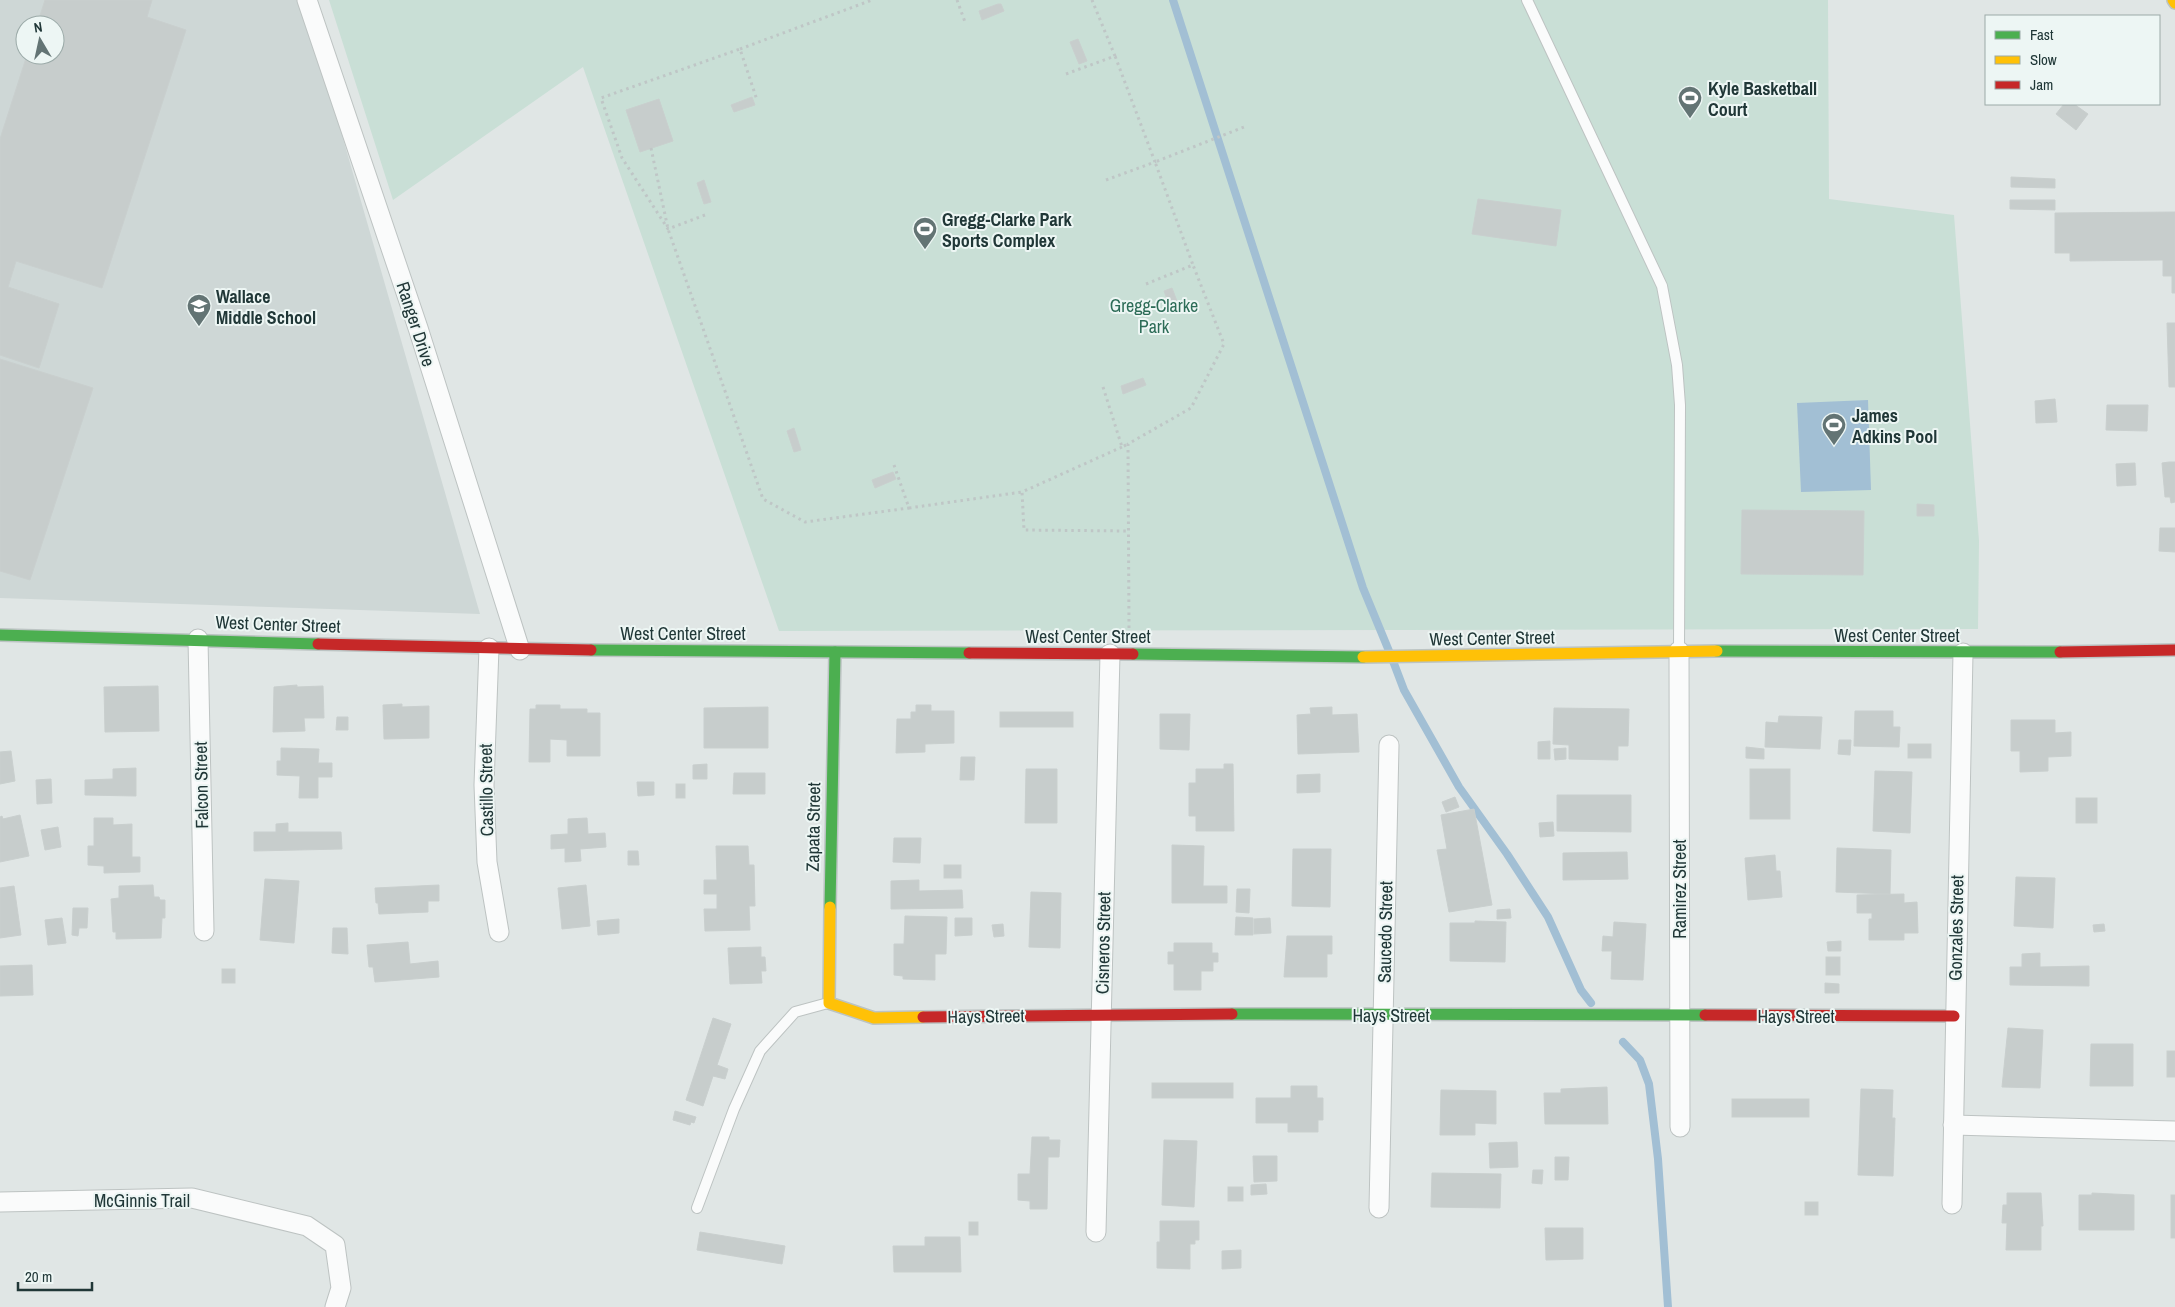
<svg xmlns="http://www.w3.org/2000/svg" width="2175" height="1307" viewBox="0 0 2175 1307" font-family="'Archivo Narrow',sans-serif">
<style>
.built{fill:#ced7d6;fill-rule:evenodd}
.green{fill:#c9dfd6}
.water{fill:#a2bfd4}
.lines{fill:none;stroke-linecap:round;stroke-linejoin:round}
.stream{stroke:#a2bfd4;stroke-width:8}
.building{fill:#c7cdcc;stroke:#c9cfce}
.lane-casing{stroke:#bdc3c2;stroke-width:12}
.street-casing{stroke:#bdc3c2;stroke-width:21}
.fast-casing{stroke:#bcc4c3;stroke-width:14}
.slow-casing{stroke:#bcc4c3;stroke-width:14}
.jam-casing{stroke:#bcc4c3;stroke-width:14}
.path{stroke:#bfc6c6;stroke-width:3;stroke-dasharray:2.5 4;stroke-linecap:butt}
.lane{stroke:#fafbfb;stroke-width:10}
.street{stroke:#fafbfb;stroke-width:19}
.fast{stroke:#4caf50;stroke-width:11}
.slow{stroke:#ffc107;stroke-width:11}
.jam{stroke:#c62828;stroke-width:11}
.labels{text-anchor:middle;dominant-baseline:central;stroke-width:4;stroke-linejoin:round;paint-order:stroke}
.poi-label{font-size:18px;font-weight:bold;fill:#203737;stroke:#edf6f4;text-anchor:start}
.park-label{font-size:18px;fill:#2c6c57;stroke:#edf6f4}
.street-label{font-size:18px;fill:#203737;stroke:#edf6f4}
</style>
<rect width="100%" height="100%" fill="#e0e6e5"/>
<!-- built -->
<path class="built" d="M0,0H303L480,614L0,598ZM25,25H55V55H25Z"/>
<!-- green -->
<path class="green" d="M329,0H1828L1829,199L1954,215L1979,541L1978,629L779,631L583,67L393,200Z"/>
<!-- water -->
<path class="water" d="M1868,400L1871,490L1801,492L1797,403Z"/>
<g class="lines">
<!-- stream -->
<g class="stream">
<path d="M1173,0L1363,588L1389,651"/>
<path d="M1393,661L1404,690L1459,787L1507,854L1548,917L1581,990L1591,1003"/>
<path d="M1623,1042L1640,1060L1649,1084L1658,1159L1668,1307"/>
</g>
</g>
<!-- building -->
<g class="building">
<path d="M45,0H152L147,17L186,30L102,288L16,261L8,287L59,304L39,368L0,355V139L27,55H55V25H37Z"/>
<path d="M998,4H1001L1004,11L982,20L979,11Z"/>
<path d="M1078,39L1087,61L1079,64L1070,42Z"/>
<path d="M752,97L755,105L734,112L731,105Z"/>
<path d="M659,99L673,141L640,152L626,110Z"/>
<path d="M2064,104H2074L2088,114L2076,130L2056,114Z"/>
<path d="M2011,177L2055,179V188L2011,187Z"/>
<path d="M704,180L711,202L704,204L697,183Z"/>
<path d="M1478,199L1561,210L1556,246L1472,234Z"/>
<path d="M2010,200H2055V210L2010,209Z"/>
<path d="M2175,212V293H2172V276H2163V260L2070,261V253H2055V213Z"/>
<path d="M1172,288L1180,309L1172,312L1164,291Z"/>
<path d="M2167,323H2175V387H2169Z"/>
<path d="M0,359L93,388L30,580L0,571Z"/>
<path d="M1143,378L1146,385L1123,394L1121,386Z"/>
<path d="M2055,399L2057,422L2036,423L2035,401Z"/>
<path d="M2107,405H2148L2147,431L2106,430Z"/>
<path d="M794,428L801,450L794,452L787,431Z"/>
<path d="M2169,462H2175V502L2171,503L2170,497H2165L2162,463Z"/>
<path d="M2135,463L2136,485L2117,486L2116,464Z"/>
<path d="M893,472L896,479L875,488L872,480Z"/>
<path d="M1917,504L1934,505V516H1917Z"/>
<path d="M1742,510L1864,511L1863,575L1741,574Z"/>
<path d="M2160,528H2175V552L2159,551Z"/>
<path d="M297,685V687L323,686L324,718H304L305,731L273,732L274,687Z"/>
<path d="M158,686L159,731L105,732L104,687Z"/>
<path d="M402,704V707L429,706V738L384,739L383,705Z"/>
<path d="M536,705H560V709H587V713H600V756H567V740L550,739V762H529L530,709H536Z"/>
<path d="M916,705H931V711H954V743L925,744V752L896,753L897,719H911V712H916Z"/>
<path d="M768,707V748H704V708Z"/>
<path d="M1332,707V715L1357,714L1359,752L1298,754L1297,715L1311,714L1310,708Z"/>
<path d="M1554,708L1629,709L1628,746H1618V760L1569,759V745L1553,744Z"/>
<path d="M1855,711H1893V727H1900L1899,747L1854,746Z"/>
<rect x="1000" y="712" width="73" height="15"/>
<path d="M1160,714H1190L1189,750L1160,749Z"/>
<path d="M1779,716L1822,717L1820,749L1765,747L1766,722L1778,723Z"/>
<path d="M337,717H348V730H336Z"/>
<path d="M2011,720H2055V733L2071,732V756L2048,757V771L2020,772V751H2011Z"/>
<path d="M1839,740H1851L1850,755L1838,754Z"/>
<path d="M1550,741V759H1538V742Z"/>
<rect x="1908" y="744" width="23" height="14"/>
<path d="M1746,747L1764,749V759L1746,758Z"/>
<path d="M281,748L319,749L318,763H332V777H318V798H299L300,776L277,775V761H281Z"/>
<path d="M1566,748V759L1555,760L1554,749Z"/>
<path d="M11,751L15,781L0,784V752Z"/>
<path d="M961,757H975L974,780H960Z"/>
<path d="M707,764V779H693V765Z"/>
<path d="M1224,764H1233L1234,831H1196V816H1189V783H1196V769H1224Z"/>
<path d="M136,768V796L85,795V780L113,779V769Z"/>
<path d="M1026,769H1057V823H1025Z"/>
<rect x="1750" y="769" width="40" height="50"/>
<path d="M1875,771L1912,772L1910,833L1873,831Z"/>
<path d="M734,773H765V794H733Z"/>
<path d="M1320,774V792L1297,793V775Z"/>
<path d="M51,779L52,803L37,804L36,780Z"/>
<path d="M637,782H654V795L638,796Z"/>
<rect x="676" y="784" width="9" height="14"/>
<path d="M1557,795H1631V832L1557,831Z"/>
<path d="M1455,797L1459,807L1446,812L1442,802Z"/>
<rect x="2076" y="798" width="21" height="25"/>
<path d="M1474,809L1492,905L1449,912L1437,850L1447,849L1441,815Z"/>
<path d="M20,815L29,856L0,862V817L2,816L3,819Z"/>
<path d="M94,818H113V825L132,824V857H140V872L104,873V866L88,865V846H94Z"/>
<path d="M587,818L588,834L605,833L606,847L580,849L581,861L565,862V848L551,849V835L568,834V819Z"/>
<path d="M1553,822L1554,836L1540,837L1539,823Z"/>
<path d="M288,823V832H341L342,849L254,851V832H276V824Z"/>
<path d="M58,827L61,847L45,850L41,830Z"/>
<path d="M894,838H921L920,863L893,862Z"/>
<path d="M1172,845L1204,846L1203,886H1227V903H1172Z"/>
<path d="M716,846H748L749,865H754L755,906H749L750,930L705,931L704,909H717V894H704V880H717Z"/>
<path d="M1837,848L1891,850L1890,894L1836,892Z"/>
<path d="M1293,849H1331L1330,907L1292,906Z"/>
<path d="M628,851H638L639,865H628Z"/>
<path d="M1627,852L1628,879L1563,880V853Z"/>
<path d="M1775,855L1776,871H1780L1782,897L1748,900L1745,858Z"/>
<rect x="944" y="865" width="17" height="13"/>
<path d="M2016,877L2055,878L2053,928L2014,926Z"/>
<path d="M265,879L299,881L294,943L260,940Z"/>
<path d="M919,880V891L962,890L963,908L891,909V881Z"/>
<path d="M153,885L154,897H159L160,900H165V918H162L161,938L116,939V932H113L111,899L119,898V886Z"/>
<path d="M439,885V901H428V912L379,914L378,903H376L375,888Z"/>
<path d="M586,885L590,926L562,929L558,888Z"/>
<path d="M14,886L21,935L0,938V888Z"/>
<path d="M1237,889H1250L1249,913L1236,912Z"/>
<path d="M1031,892L1061,893L1060,948L1029,947Z"/>
<path d="M1904,894V903L1917,902L1918,933H1904V940H1869V919H1872V913H1857V895Z"/>
<path d="M73,908H88L87,928H79L78,936L72,935Z"/>
<path d="M1510,909L1511,918L1497,919V910Z"/>
<path d="M905,916L947,917L946,954H935V980L903,979V976L894,975V944H904Z"/>
<path d="M1236,917L1253,918V935H1235Z"/>
<path d="M62,918L66,943L48,945L45,920Z"/>
<path d="M955,918H972V935L955,936Z"/>
<path d="M1270,918L1271,933L1254,934V919Z"/>
<path d="M619,919V933L598,935L597,921Z"/>
<path d="M1475,921L1506,922L1505,962L1450,961V923H1475Z"/>
<path d="M1614,922L1646,924L1643,980L1611,979L1612,951H1602L1603,936L1613,937Z"/>
<path d="M1003,924L1004,936L994,937L992,925Z"/>
<path d="M2104,924L2105,931L2094,932L2093,925Z"/>
<path d="M333,928H347L348,954L332,953Z"/>
<path d="M1287,936H1332V954H1327V977H1284Z"/>
<path d="M1841,941V951H1828L1827,942Z"/>
<path d="M408,942L410,964L438,961L439,977L375,982L373,967H369L367,945Z"/>
<path d="M1174,943H1212V953H1218V962H1213V971H1201V990H1174V964H1168V952H1174Z"/>
<path d="M761,947V957H765L766,971H761L762,983L730,984L728,948Z"/>
<path d="M2040,953V967L2089,966V986L2010,985V967H2022V954Z"/>
<rect x="1826" y="957" width="14" height="18"/>
<path d="M32,965L33,995L0,996V966Z"/>
<rect x="222" y="969" width="13" height="14"/>
<path d="M1825,983L1839,984V993H1825Z"/>
<path d="M713,1018L731,1024L717,1065L728,1069L725,1079L713,1076L703,1106L686,1100Z"/>
<path d="M2008,1028L2043,1030L2040,1088L2002,1087Z"/>
<path d="M2091,1044H2133V1086H2090Z"/>
<rect x="2167" y="1051" width="8" height="26"/>
<rect x="1152" y="1083" width="81" height="15"/>
<path d="M1291,1086H1317V1098H1323V1120H1318V1132H1288V1123H1256V1098H1291Z"/>
<path d="M1607,1087L1608,1124H1545L1544,1093H1561V1089Z"/>
<path d="M1861,1089L1893,1090L1892,1118H1895L1893,1176L1858,1175Z"/>
<path d="M1441,1090L1496,1091V1124L1475,1123V1135H1440Z"/>
<rect x="1732" y="1099" width="77" height="18"/>
<path d="M675,1111L696,1117L694,1123L691,1122L690,1125L673,1120Z"/>
<path d="M1032,1137H1049V1140H1060L1059,1157H1048L1047,1209H1030V1201L1018,1200V1174H1030Z"/>
<path d="M1164,1140L1197,1141L1194,1207L1162,1205Z"/>
<path d="M1517,1142L1518,1167L1490,1168L1489,1143Z"/>
<path d="M1253,1156H1277V1181L1254,1182Z"/>
<path d="M1555,1157H1569L1568,1180H1555Z"/>
<path d="M1533,1170H1543L1542,1184L1532,1183Z"/>
<path d="M1432,1173L1501,1174L1500,1208L1431,1207Z"/>
<path d="M1266,1184L1267,1194L1251,1195V1185Z"/>
<rect x="1228" y="1187" width="15" height="14"/>
<path d="M2007,1193H2041L2043,1226H2041V1250H2006L2007,1223H2002L2003,1205H2007Z"/>
<path d="M2092,1193L2134,1195V1230H2079V1195H2092Z"/>
<rect x="2171" y="1195" width="4" height="43"/>
<rect x="1805" y="1202" width="13" height="13"/>
<path d="M1160,1221H1199V1240H1195V1244H1190V1269L1157,1268V1242H1160Z"/>
<rect x="969" y="1222" width="9" height="13"/>
<path d="M1545,1228H1583V1259L1546,1260Z"/>
<path d="M700,1232L785,1246L782,1264L697,1250Z"/>
<path d="M925,1237H960L961,1272H894L893,1246H925Z"/>
<path d="M1241,1250V1268L1222,1269V1251Z"/>
</g>
<g class="lines">
<defs>
<g id="lane">
<path d="M1527,0L1662,286L1677,365L1680,405L1679,650"/>
<path d="M697,1208L734,1109L760,1051L795,1012L828,1003"/>
</g>
<g id="street">
<path d="M307,0L418,328L520,650"/>
<path d="M198,639L204,931"/>
<path d="M489,648L484,785L487,862L499,932"/>
<path d="M1679,651L1680,1127"/>
<path d="M1953,1125L2175,1131"/>
<path d="M0,1202L192,1198L307,1226L335,1245L341,1288L335,1307"/>
<path d="M1952,1204L1963,653"/>
<path d="M1379,1208L1389,745"/>
<path d="M1096,1232L1110,654"/>
</g>
<g id="fast">
<path d="M0,635L318,644"/>
<path d="M591,650L969,653"/>
<path d="M1717,651L2060,652"/>
<path d="M1133,654L1363,657"/>
<path d="M830,907L835,652"/>
<path d="M1232,1014L1705,1015"/>
</g>
<g id="slow">
<path d="M2173,0L2175,3"/>
<path d="M1363,657L1717,651"/>
<path d="M830,907L829,1003L874,1018L923,1017"/>
</g>
<g id="jam">
<path d="M318,644L591,650"/>
<path d="M2060,652L2175,650"/>
<path d="M969,653L1133,654"/>
<path d="M1705,1015L1954,1016"/>
<path d="M923,1017L1232,1014"/>
</g>
</defs>
<!-- lane casing -->
<use href="#lane" class="lane-casing"/>
<!-- street casing -->
<use href="#street" class="street-casing"/>
<!-- fast casing -->
<use href="#fast" class="fast-casing"/>
<!-- slow casing -->
<use href="#slow" class="slow-casing"/>
<!-- jam casing -->
<use href="#jam" class="jam-casing"/>
<!-- path -->
<g class="path">
<path d="M957,0L965,22"/>
<path d="M740,49L872,0"/>
<path d="M1066,74L1115,56L1092,0"/>
<path d="M651,148L668,229L763,499L805,522L909,508"/>
<path d="M1106,180L1155,162L1115,56"/>
<path d="M705,215L668,229L622,158L601,98L740,49L757,100"/>
<path d="M1146,284L1193,265L1155,162L1244,127"/>
<path d="M1103,387L1122,447L1128,444"/>
<path d="M1122,447L1022,492L1024,530L1128,531"/>
<path d="M894,465L909,508L1022,492"/>
<path d="M1129,628L1128,444L1191,408L1224,344L1193,265"/>
</g>
<!-- lane -->
<use href="#lane" class="lane"/>
<!-- street -->
<use href="#street" class="street"/>
<!-- fast -->
<use href="#fast" class="fast"/>
<!-- slow -->
<use href="#slow" class="slow"/>
<!-- jam -->
<use href="#jam" class="jam"/>
</g>
<!-- icons -->
<defs>
<symbol id="stadium-pin" viewBox="-11 -11 22 30"><path d="M0 17L-7.5 6A9.5 9.5 0 1 1 7.5 6Z" fill="#637474" stroke="#edf6f4"/><path d="M0-5a6.5 5 0 1 0 0 10a6.5 5 0 1 0 0-10ZM-3.5-1.8h7v3.6h-7Z" fill="#fff"/></symbol>
<symbol id="school-pin" viewBox="-11 -11 22 30"><path d="M0 17L-7.5 6A9.5 9.5 0 1 1 7.5 6Z" fill="#637474" stroke="#edf6f4"/><path d="M0-5L7-2L0 1L-7-2ZM-4 1L0 2.5L4 1V4Q0 6-4 4Z" fill="#fff"/></symbol>
</defs>
<g fill-rule="evenodd">
<use href="#stadium-pin" x="1676" y="84" width="28" height="38"/>
<use href="#stadium-pin" x="911" y="215" width="28" height="38"/>
<use href="#school-pin" x="185" y="292" width="28" height="38"/>
<use href="#stadium-pin" x="1820" y="411" width="28" height="38"/>
</g>
<g class="labels">
<!-- poi labels -->
<g class="poi-label">
<text x="1708" y="88">Kyle Basketball<tspan x="1708" dy="21">Court</tspan></text>
<text x="942" y="219">Gregg-Clarke Park<tspan x="942" dy="21">Sports Complex</tspan></text>
<text x="216" y="296">Wallace<tspan x="216" dy="21">Middle School</tspan></text>
<text x="1852" y="415">James<tspan x="1852" dy="21">Adkins Pool</tspan></text>
</g>
<!-- park labels -->
<g class="park-label">
<text x="1154" y="305">Gregg-Clarke<tspan x="1154" dy="21">Park</tspan></text>
</g>
<!-- street labels -->
<g class="street-label">
<text transform="translate(416 324) rotate(72)">Ranger Drive</text>
<text transform="translate(278 624) rotate(2)">West Center Street</text>
<text x="683" y="633">West Center Street</text>
<text x="1897" y="635">West Center Street</text>
<text x="1088" y="636">West Center Street</text>
<text transform="translate(1492 638) rotate(-1)">West Center Street</text>
<text transform="translate(201 785) rotate(-91)">Falcon Street</text>
<text transform="translate(486 790) rotate(-91)">Castillo Street</text>
<text transform="translate(813 827) rotate(-89)">Zapata Street</text>
<text transform="translate(1679 889) rotate(-90)">Ramirez Street</text>
<text transform="translate(1956 928) rotate(-89)">Gonzales Street</text>
<text transform="translate(1385 932) rotate(-89)">Saucedo Street</text>
<text transform="translate(1103 943) rotate(-89)">Cisneros Street</text>
<text x="1391" y="1015">Hays Street</text>
<text transform="translate(986 1016) rotate(-1)">Hays Street</text>
<text x="1796" y="1016">Hays Street</text>
<text x="142" y="1200">McGinnis Trail</text>
</g>
</g>
<!-- legend -->
<rect x="1985" y="15" width="175" height="90" fill="#edf6f4" stroke="#9baaa8"/>
<rect x="1995" y="31" width="25" height="8" fill="#4caf50" stroke="#9baaa8"/>
<text x="2030" y="40" font-size="15" fill="#203737">Fast</text>
<rect x="1995" y="56" width="25" height="8" fill="#ffc107" stroke="#9baaa8"/>
<text x="2030" y="65" font-size="15" fill="#203737">Slow</text>
<rect x="1995" y="81" width="25" height="8" fill="#c62828" stroke="#9baaa8"/>
<text x="2030" y="90" font-size="15" fill="#203737">Jam</text>
<!-- north arrow -->
<g transform="translate(40 40) rotate(351)"><circle r="24" fill="#edf6f4" stroke="#9baaa8"/>
<path d="M0-4L9 19L0 12L-9 19Z" fill="#637474"/>
<text y="-8" font-size="14" font-weight="bold" text-anchor="middle" fill="#203737">N</text>
</g>
<!-- scale -->
<path d="M18 1282v8h74v-8" fill="none" stroke="#203737" stroke-width="2.5"/>
<text x="25" y="1282" font-size="15" fill="#203737" stroke="#edf6f4" stroke-width="4" paint-order="stroke">20 m</text>
</svg>
